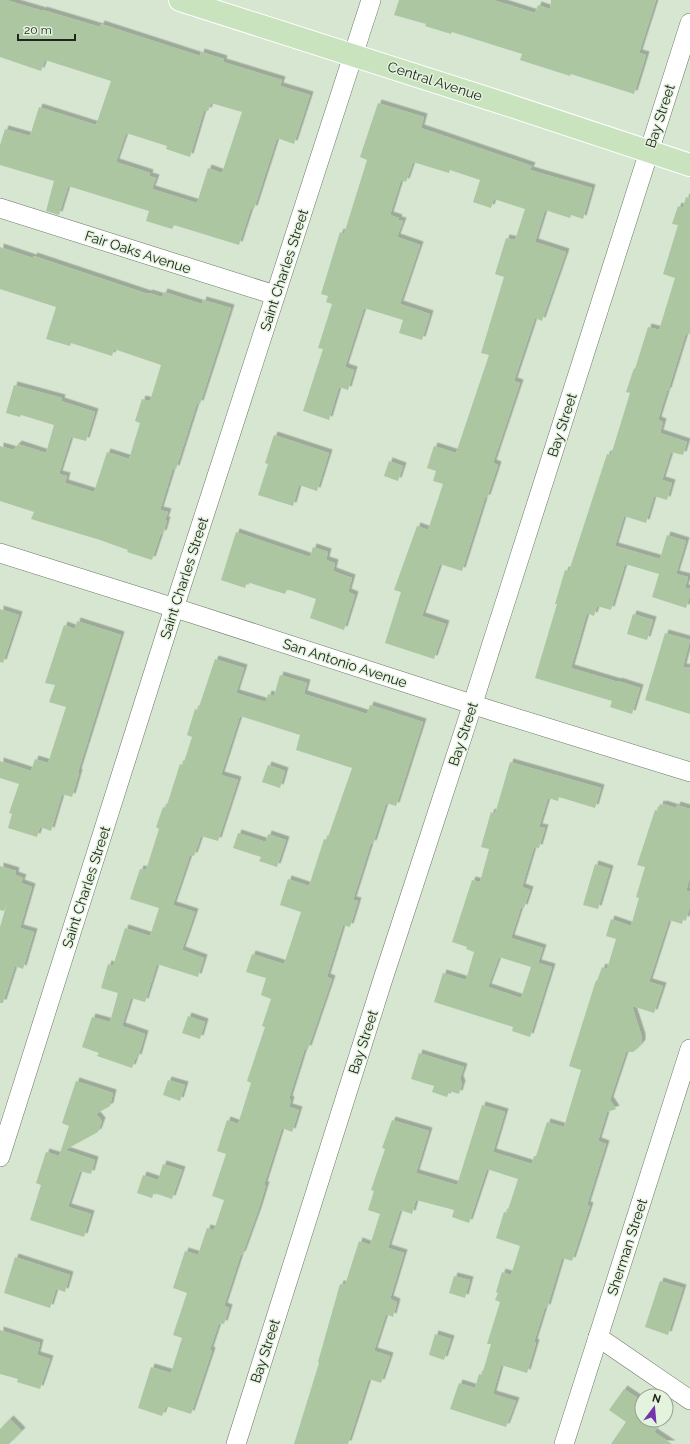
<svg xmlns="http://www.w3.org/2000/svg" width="690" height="1444" viewBox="0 0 690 1444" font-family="Raleway,sans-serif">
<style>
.building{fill:#acc6a2;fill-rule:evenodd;filter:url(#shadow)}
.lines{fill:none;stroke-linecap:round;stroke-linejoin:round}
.street-casing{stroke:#6a7865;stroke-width:20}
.primary-casing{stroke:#fff;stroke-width:24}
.street{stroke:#fff;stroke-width:19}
.primary{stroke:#c9e3bf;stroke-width:22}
.labels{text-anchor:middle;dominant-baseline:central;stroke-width:3;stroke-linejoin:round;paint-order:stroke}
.street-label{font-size:14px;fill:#20251e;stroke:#e4f3de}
</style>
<defs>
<filter id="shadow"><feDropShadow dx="3.5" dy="-3.5" stdDeviation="0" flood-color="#0004"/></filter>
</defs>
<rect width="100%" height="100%" fill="#d6e6d1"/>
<!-- building -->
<g class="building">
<path d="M0,0H6L43,11V10L100,27L101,24L200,56L201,52L224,59L223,62L282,80L280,86L310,95L294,144L277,138L254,209L251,208L239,245L174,225L172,229L146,221L149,211L68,186L59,215L46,211L54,181L0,165V145L5,129L30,136L39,107L96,125L111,81L45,60L41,71L0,57ZM211,103L242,112L222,173L208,168L197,203L152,189L156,178L149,176L150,173L116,162L126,133L167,146L166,149L190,157L204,110L208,111Z"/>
<path d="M399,0H493L535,13L538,5L550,9L551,0H656L639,53L646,55L634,94L571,74L570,76L520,60L522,54L452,32L451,34L425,26L426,24L394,15Z"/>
<path d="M378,103L424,117L421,128L532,166L530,170L592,188L583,219L571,215L570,218L545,210L535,242L566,252L542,321L535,318L514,381L520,383L493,463L498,465L487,498H485L462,571L440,564L422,616L446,624L434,659L385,643L401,592L394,590L417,526L428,530L443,484L433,481L436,471L427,468L434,446L456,453L489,355L481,353L504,277L495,274L506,238L515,240L525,209L494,199L491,208L473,202L480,180L450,170L449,173L413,162L406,182L401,180L390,215L399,218L398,220L403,221L397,237L420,245L400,304L430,314L422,340L399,333L403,320L364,308L345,367L354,370L348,390L339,387L329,420L303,411L323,349L318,348L332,304L326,302L328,296L321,294L340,232L344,234L367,160L360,157Z"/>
<path d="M686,197L690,198V334L686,333L668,391H667L658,420L663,422L660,433L687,442L683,455L671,452L662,480L672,483L667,500L654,496L646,523L624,516L615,546L660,559L667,535L686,541L676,574L688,577L685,588L690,589V596L686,608L652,597L659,574L625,564L611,610L597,606L594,616L587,613L571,668L618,682V681L640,688L632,714L610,707L612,701L535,678L557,604H555L565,570L569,571L607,454L611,455L630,393L626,392L634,368L635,369L648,327L659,330L675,278L663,274L678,225L672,224L678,206L683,208Z"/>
<path d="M0,247L33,258L34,256L148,294L149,293L162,297L164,292L202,304L203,300L231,308L200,404L197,403L176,469L173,468L160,510L168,512L165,520H167L163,534L161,533L152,560L127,552L128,550L100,540L31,519L34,512L0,501V446L14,450L16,446H17L18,444L46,453L54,425L21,415L20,417L6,413L14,385L62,398L61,401L95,412L86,441L71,437L59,474L67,476L65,483L94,492L107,452L129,459L140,423L135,421L142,399L150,401L161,365L114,349L112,356L71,343L70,346L46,339L56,307L0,289Z"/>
<path d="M274,435L329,453L317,491L299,485L293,506L258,495L268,464L265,463Z"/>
<path d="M389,461L403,466L398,481L384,476Z"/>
<path d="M236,532L310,557L313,547L328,552L326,560L335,563L333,571L352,578L348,592L355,595L344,630L310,618L316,599L287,589L285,594L247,582L245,588L221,580Z"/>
<path d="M0,609L19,615L3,663L0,662Z"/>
<path d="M633,614L653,620L647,640L627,634Z"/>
<path d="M77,621L121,635L78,772L79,773L72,797L62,794L51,831L40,827L37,837L8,828L12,814L9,813L19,784L0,778V761L31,771L35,759L48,763L66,707L49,702L55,685L45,683L64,625L75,629Z"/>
<path d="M665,633L690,640L683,667L690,668V714L645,700Z"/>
<path d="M215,659L244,668L236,693L266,702L268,694L274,696L280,675L307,683L304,694L367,714L370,705L423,722L396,806L386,803L373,844L371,843L353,900L358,901L350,927L343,925L327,977L332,979L308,1049L305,1048L289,1099L291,1100L289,1107L299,1110L292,1132L282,1128L264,1185H266L258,1211L242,1255L241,1254L224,1306L229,1308L224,1324L219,1323L210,1350L212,1351L191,1414L166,1406L162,1416L138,1408L151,1367L171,1373L182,1338L173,1335L187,1293L173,1288L185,1251L198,1255L207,1228L214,1230L224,1200L212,1196L226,1154L217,1151L227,1120L238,1124L251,1083L247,1081L265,1027L262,1026L271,999L261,995L266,978L246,972L252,954L284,964L301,912L280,905L288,879L309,886L324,839L327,840L352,768L296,750L300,735L240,716L221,775L238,780L218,841L201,836L194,856L190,855L173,905L195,912L182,950L204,958L198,977L157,964L145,1002L131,998L122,1026L145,1034L138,1058L136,1057L132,1068L97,1056L99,1053L82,1047L92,1017L110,1022L118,993L101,988L108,964L113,966L125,928L150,936L159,908L130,899L140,869L146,870L159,829L156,827L163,807L166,808L180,764L183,765L192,737L187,735L195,709L198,710Z"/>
<path d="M510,762L601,788L595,808L559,797L558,801L548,798L539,827L545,828L539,848L534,847L522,887L530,890L524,908L521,907L511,938L543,948L538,963L552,967L530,1037L512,1031L513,1027L434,1002L443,973L466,980L474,952L466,949L467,947L452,942L472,880L480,882L489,849L481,847L491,812L495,814ZM499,957L531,967L521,998L488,987Z"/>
<path d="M268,765L285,771L280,788L262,782Z"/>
<path d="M660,804L663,805V804L676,808L677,805L690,809V877L686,891L690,892V906L686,920L683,919L682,924L669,920L649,982L663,986L654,1013L632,1006L642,1037V1043L638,1048L633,1052H626L610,1100L616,1109L607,1112L598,1141L606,1144L587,1205L590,1206L572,1261L562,1258L547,1308L545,1307L534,1342L536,1343L527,1373L501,1365L493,1394L516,1401L506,1427L450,1409L459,1383L475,1388L479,1374L482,1375L491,1344H487L500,1302L495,1300L498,1293L496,1292L502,1272L511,1275L520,1246L496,1238L504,1212L507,1213L518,1179L487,1169L469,1223L452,1217L454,1210L416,1200L412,1214L400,1210L388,1248L404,1253L390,1299L397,1302L393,1317L386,1314L374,1351L390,1356L381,1383L369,1379L348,1444H294L319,1363L318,1362L340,1284L345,1285L359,1241L370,1245L380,1214L368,1210L374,1191L371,1190L385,1149L382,1148L392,1120L429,1131L416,1173L457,1185L482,1105L505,1112L493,1152L532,1164L534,1156H536L547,1122L564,1127L581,1070L569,1066L596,980L597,981L602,967L607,969L616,939L606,936L611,919L631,926L639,898L636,897L645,867L637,865L655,810L658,811Z"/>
<path d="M238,833L266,842L268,834L286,840L277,867L259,861L261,857L233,848Z"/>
<path d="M595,864L610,869L598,909L583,905Z"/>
<path d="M0,866L16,871L15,875L23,878L21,883L32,887L20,928L34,932L23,969L15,966L3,1003H0V927L7,903L4,911L0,910Z"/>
<path d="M188,1016L205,1022L200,1039L182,1033Z"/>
<path d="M419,1053L464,1067L460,1079L462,1084L459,1094L449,1091L447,1097L432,1092L434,1086L411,1079Z"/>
<path d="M168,1080L185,1085L180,1101L163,1095Z"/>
<path d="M76,1081L113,1093L110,1106L96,1114L102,1121L98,1132L65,1150L95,1160L91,1174L80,1171L68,1207L91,1214L84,1237L30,1220L41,1185L36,1183L46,1152L59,1156L69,1126L62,1123Z"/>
<path d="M163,1164L182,1170L172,1199L154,1193L156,1186L152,1198L137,1193L143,1175L158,1180Z"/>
<path d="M15,1257L70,1275L65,1292L56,1289L50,1308L4,1293Z"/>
<path d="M454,1276L470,1280L465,1298L449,1293Z"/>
<path d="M660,1281L683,1288L668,1335L645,1327Z"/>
<path d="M0,1330L40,1343L37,1355L50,1359L40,1389L17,1382L18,1379L0,1374Z"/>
<path d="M435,1334L451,1339L444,1360L429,1355Z"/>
<path d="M624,1389L642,1401V1420H663L654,1432L672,1444H611L626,1422L609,1410Z"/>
<path d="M10,1419L22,1431L9,1444H0V1429Z"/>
</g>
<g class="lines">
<defs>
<g id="street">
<path d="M0,208L275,295"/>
<path d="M0,553L194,614L493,711L690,772"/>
<path d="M0,1157L168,627L371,0"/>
<path d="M598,1337L690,1400"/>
<path d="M236,1444L382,982L466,725L690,23"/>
<path d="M564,1444L690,1049"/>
</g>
<path id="primary" d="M180,0L502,103L690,165"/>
</defs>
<!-- street casing -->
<use href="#street" class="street-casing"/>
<!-- primary casing -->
<use href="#primary" class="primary-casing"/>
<!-- street -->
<use href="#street" class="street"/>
<!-- primary -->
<use href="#primary" class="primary"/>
</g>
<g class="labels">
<!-- street labels -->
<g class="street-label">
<text transform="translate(435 81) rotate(18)">Central Avenue</text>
<text transform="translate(660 116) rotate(-72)">Bay Street</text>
<text transform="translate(138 252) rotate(18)">Fair Oaks Avenue</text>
<text transform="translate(284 270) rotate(-72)">Saint Charles Street</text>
<text transform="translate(562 425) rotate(-72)">Bay Street</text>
<text transform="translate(184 578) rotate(-72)">Saint Charles Street</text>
<text transform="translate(345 663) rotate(18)">San Antonio Avenue</text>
<text transform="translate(463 734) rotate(-72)">Bay Street</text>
<text transform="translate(86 887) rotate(-72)">Saint Charles Street</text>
<text transform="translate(363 1042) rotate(-72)">Bay Street</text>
<text transform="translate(627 1247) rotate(-72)">Sherman Street</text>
<text transform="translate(265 1351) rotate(-72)">Bay Street</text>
</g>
</g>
<!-- north arrow -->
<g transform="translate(654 1408) rotate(16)"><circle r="19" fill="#e4f3de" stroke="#96a191"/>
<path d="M0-3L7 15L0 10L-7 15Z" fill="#7235aa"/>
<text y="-6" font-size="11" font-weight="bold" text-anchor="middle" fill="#20251e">N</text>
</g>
<!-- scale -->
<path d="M18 34v6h57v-6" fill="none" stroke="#20251e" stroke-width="2"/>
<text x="24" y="34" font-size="12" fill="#20251e" stroke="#e4f3de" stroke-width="3" paint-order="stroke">20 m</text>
</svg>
